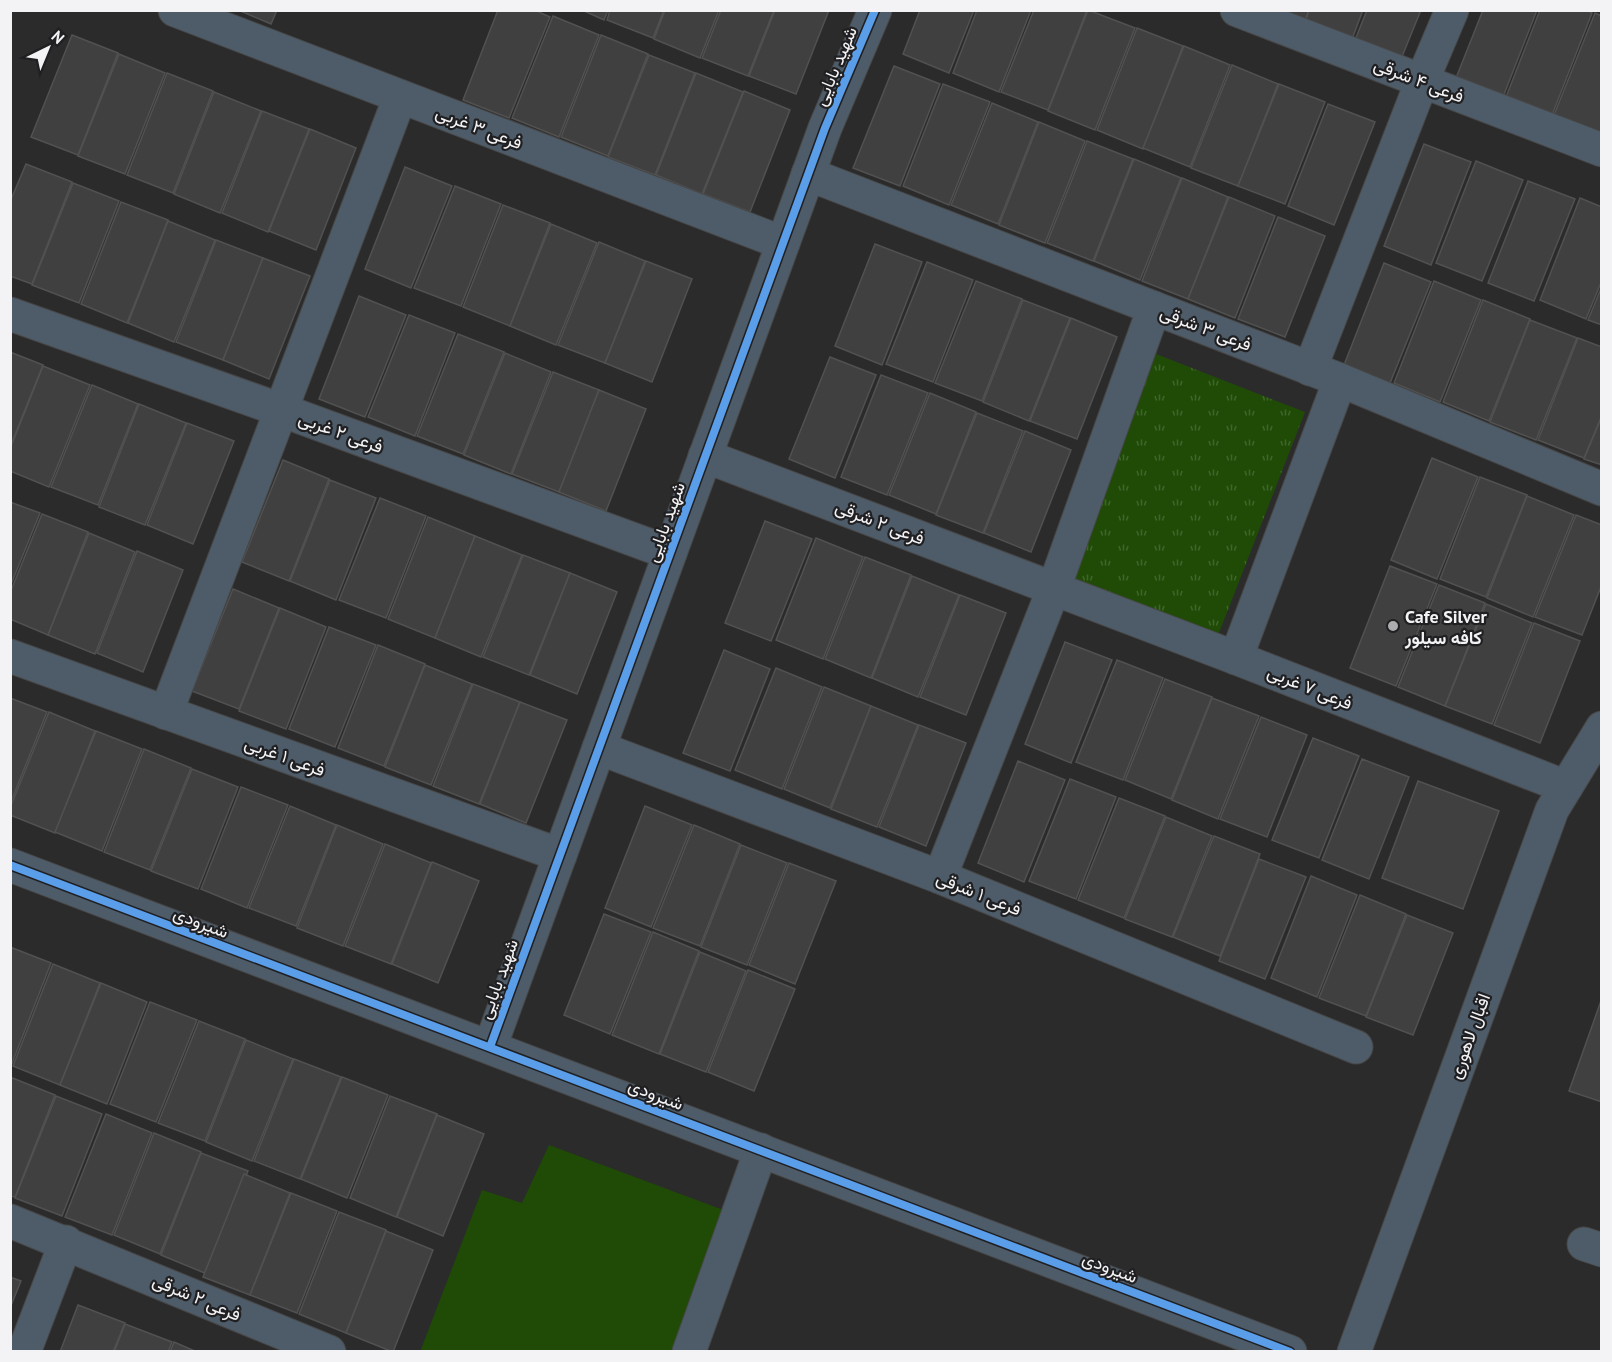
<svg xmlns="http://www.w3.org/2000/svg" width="1612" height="1362" viewBox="0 0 1612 1362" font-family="'PT Sans',Vazirmatn,sans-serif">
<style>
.grass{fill:url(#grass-tufts)}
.green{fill:#1f4b06}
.building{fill:#404040;stroke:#525152;stroke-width:1.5}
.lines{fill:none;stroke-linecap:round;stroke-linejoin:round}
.minor-casing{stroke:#474747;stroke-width:35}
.minor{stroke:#4d5c68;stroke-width:33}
.cycleway-casing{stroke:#202023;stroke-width:11}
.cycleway{stroke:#5a9eea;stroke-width:8}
.poi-dot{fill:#adacae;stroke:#202023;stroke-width:2}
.labels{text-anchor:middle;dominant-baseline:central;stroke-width:4.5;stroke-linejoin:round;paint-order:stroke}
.street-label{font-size:18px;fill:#f3f2f4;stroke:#202023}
.poi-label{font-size:18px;font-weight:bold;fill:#f3f2f4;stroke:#202023;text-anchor:start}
</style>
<defs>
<pattern id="grass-tufts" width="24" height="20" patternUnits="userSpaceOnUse" patternTransform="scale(1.5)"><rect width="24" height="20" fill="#1f4b06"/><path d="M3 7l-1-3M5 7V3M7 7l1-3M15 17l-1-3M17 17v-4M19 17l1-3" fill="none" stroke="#40652b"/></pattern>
</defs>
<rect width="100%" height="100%" fill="#2b2b2b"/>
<!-- grass -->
<path class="grass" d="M1156,354L1305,412L1217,638L1069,579Z"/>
<!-- green -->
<path class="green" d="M549,1145L734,1214L684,1351L420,1352L482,1190L522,1203Z"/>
<!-- building -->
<g class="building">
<path d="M238,10H277L271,24Z"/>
<path d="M498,10H534L550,17L509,118L463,100Z"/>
<path d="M582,10H608L604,20Z"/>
<path d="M610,10H664L653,38L607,20Z"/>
<path d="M665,10H719L700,58L654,39Z"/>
<path d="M721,10H774L748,76L702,58Z"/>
<path d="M775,10H829L796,94L749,76Z"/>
<path d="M920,10H974L949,73L903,54Z"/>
<path d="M977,10H1031L999,92L953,73Z"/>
<path d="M1034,10H1087L1048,110L1001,92Z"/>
<path d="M1088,10L1135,28L1095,130L1048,111Z"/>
<path d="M1280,10H1309L1305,20Z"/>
<path d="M1309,10H1363L1352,39L1306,20Z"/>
<path d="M1367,10H1421L1401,59L1355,40Z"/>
<path d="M1483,10H1537L1503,97L1456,78Z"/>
<path d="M1540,10H1587L1592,13L1552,115L1506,97Z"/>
<path d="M1595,13L1602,16V133L1554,115Z"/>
<path d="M553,16L599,35L559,137L512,118Z"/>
<path d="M1137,28L1183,46L1143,149L1097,130Z"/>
<path d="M72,35L118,53L78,155L31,137Z"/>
<path d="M601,35L648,54L608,156L561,137Z"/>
<path d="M1184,46L1230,65L1190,167L1143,148Z"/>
<path d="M119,54L165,73L125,174L78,156Z"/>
<path d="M649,55L695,73L655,175L608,157Z"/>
<path d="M1232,65L1278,84L1238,186L1191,168Z"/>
<path d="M894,66L940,84L900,186L853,168Z"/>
<path d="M167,73L213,91L173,193L127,175Z"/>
<path d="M696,73L743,92L702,194L656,175Z"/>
<path d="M943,84L990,102L949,205L903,186Z"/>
<path d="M1279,84L1325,102L1285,204L1238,186Z"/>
<path d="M744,91L790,110L750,212L703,194Z"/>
<path d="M214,92L261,111L220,213L174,194Z"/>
<path d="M992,103L1038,122L998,224L951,205Z"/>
<path d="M1328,104L1375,122L1334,225L1288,206Z"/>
<path d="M262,111L309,129L268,232L222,213Z"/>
<path d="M1039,122L1085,141L1045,243L999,225Z"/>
<path d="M310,129L356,148L316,250L269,231Z"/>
<path d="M1087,141L1133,159L1093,261L1047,243Z"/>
<path d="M1424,144L1471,162L1431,265L1384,246Z"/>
<path d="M1134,159L1181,178L1140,280L1094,261Z"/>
<path d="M1476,161L1523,180L1482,281L1436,263Z"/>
<path d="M26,164L72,182L32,284L10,276V202Z"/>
<path d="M405,167L452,186L411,288L365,269Z"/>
<path d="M1182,178L1228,197L1188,299L1142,281Z"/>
<path d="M1528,181L1575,199L1534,301L1488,283Z"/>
<path d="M73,183L119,201L79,303L32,285Z"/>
<path d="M455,186L501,204L461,306L414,288Z"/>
<path d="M1229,197L1275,216L1235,318L1188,299Z"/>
<path d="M1580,198L1602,207V280L1586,319L1540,300Z"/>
<path d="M121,202L168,220L127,323L81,304Z"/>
<path d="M503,205L550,223L510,326L463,307Z"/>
<path d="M1278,217L1325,236L1285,337L1238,319Z"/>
<path d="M168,221L215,240L174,342L128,323Z"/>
<path d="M551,224L597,243L556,345L510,326Z"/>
<path d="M216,240L263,258L223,360L176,342Z"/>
<path d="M599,242L645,261L605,363L558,345Z"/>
<path d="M875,244L922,262L882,365L835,346Z"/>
<path d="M263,258L310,276L269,379L223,360Z"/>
<path d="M646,261L692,279L652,382L605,363Z"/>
<path d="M927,262L973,280L933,382L886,364Z"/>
<path d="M1384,263L1431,282L1390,383L1344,365Z"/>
<path d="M976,281L1022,299L982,401L935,383Z"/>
<path d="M1434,281L1481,300L1440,402L1394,383Z"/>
<path d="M1602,286V325L1588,320Z"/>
<path d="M359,296L406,315L365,417L319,399Z"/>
<path d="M1023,300L1070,318L1029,421L983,402Z"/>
<path d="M1483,300L1530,319L1489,421L1443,402Z"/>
<path d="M409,315L455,333L415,436L368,417Z"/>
<path d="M1071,318L1117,337L1077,439L1030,421Z"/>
<path d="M1530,320L1577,338L1536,440L1490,422Z"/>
<path d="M458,334L504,352L463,454L417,436Z"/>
<path d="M1578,338L1602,347V415L1584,458L1538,440Z"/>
<path d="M10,352L43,365L10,447Z"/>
<path d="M505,353L551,372L511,474L464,455Z"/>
<path d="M830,357L876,375L835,478L789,459Z"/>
<path d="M43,366L90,385L49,487L10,471V449Z"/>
<path d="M553,372L599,390L559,492L512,474Z"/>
<path d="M881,375L928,393L887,495L841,477Z"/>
<path d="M92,385L138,404L98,505L51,487Z"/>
<path d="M599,390L646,409L606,511L559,492Z"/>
<path d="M930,393L976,412L936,514L889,495Z"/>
<path d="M139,404L186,423L145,525L99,507Z"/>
<path d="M977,413L1023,431L983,533L936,515Z"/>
<path d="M1602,416V465L1584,459Z"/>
<path d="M187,423L234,441L193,544L147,525Z"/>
<path d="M1025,431L1071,450L1031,552L984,533Z"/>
<path d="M1432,458L1478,477L1437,579L1391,560Z"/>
<path d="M283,460L329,479L289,581L242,562Z"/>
<path d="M1480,477L1527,495L1486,597L1440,579Z"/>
<path d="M330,480L376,498L336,600L290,581Z"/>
<path d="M1527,496L1574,515L1533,617L1487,598Z"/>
<path d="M380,498L426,516L386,618L339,600Z"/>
<path d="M10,502L40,513L10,587Z"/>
<path d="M42,514L88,532L48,635L10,619V593Z"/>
<path d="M1576,515L1602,525V584L1582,635L1535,617Z"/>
<path d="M428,517L475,536L435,638L388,619Z"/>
<path d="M765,521L812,539L771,641L725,623Z"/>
<path d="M89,533L135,552L95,654L48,635Z"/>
<path d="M475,536L522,555L481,657L435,638Z"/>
<path d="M816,538L863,557L823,659L776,640Z"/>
<path d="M137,551L183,570L143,672L97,653Z"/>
<path d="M523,555L570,573L529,675L483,657Z"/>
<path d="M865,557L911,575L871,678L825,659Z"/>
<path d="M1390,566L1437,584L1396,686L1350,668Z"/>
<path d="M570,573L617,592L577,694L530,675Z"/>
<path d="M912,576L959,595L918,697L872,678Z"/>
<path d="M1439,585L1485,603L1445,706L1398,687Z"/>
<path d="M233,589L279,608L239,709L192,691Z"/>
<path d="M960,595L1006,613L966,715L920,697Z"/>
<path d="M1486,604L1532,623L1492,724L1445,706Z"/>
<path d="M280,608L326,627L286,729L239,711Z"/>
<path d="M1534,623L1580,641L1540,743L1494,725Z"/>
<path d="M329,627L376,645L335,747L289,729Z"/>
<path d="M1065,642L1112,660L1071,763L1025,744Z"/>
<path d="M378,645L425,664L384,766L338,748Z"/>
<path d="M724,650L770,669L730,771L683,753Z"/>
<path d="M1117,660L1163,678L1123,780L1076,762Z"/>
<path d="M425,665L472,684L431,785L385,767Z"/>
<path d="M776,668L822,687L782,789L735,770Z"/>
<path d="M1165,679L1212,697L1171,799L1125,780Z"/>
<path d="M473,684L520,702L479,804L433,786Z"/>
<path d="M824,687L871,706L830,808L784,789Z"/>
<path d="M10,698L47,712L10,804Z"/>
<path d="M1212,698L1259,716L1218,819L1172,800Z"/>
<path d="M520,702L567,720L526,823L480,804Z"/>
<path d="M871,706L918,725L877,827L831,809Z"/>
<path d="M49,712L95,731L55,833L10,815V808Z"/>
<path d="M1261,717L1307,735L1267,837L1220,819Z"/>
<path d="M919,725L966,743L926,846L879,827Z"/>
<path d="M96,731L142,749L102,851L55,832Z"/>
<path d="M1313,738L1359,756L1319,858L1272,840Z"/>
<path d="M144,749L191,768L150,870L104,852Z"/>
<path d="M1362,759L1409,777L1369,879L1322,860Z"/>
<path d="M1018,761L1065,780L1024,882L978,863Z"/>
<path d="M192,769L238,787L198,889L151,871Z"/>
<path d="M1070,779L1116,797L1076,899L1029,881Z"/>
<path d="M1418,781L1499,811L1463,909L1382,878Z"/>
<path d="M241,787L288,805L247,908L201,889Z"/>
<path d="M1119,798L1165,816L1124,918L1078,900Z"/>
<path d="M290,806L336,825L296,926L249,908Z"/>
<path d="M645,806L692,825L651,927L605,908Z"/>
<path d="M1166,817L1212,836L1172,937L1125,919Z"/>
<path d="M337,825L383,844L343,946L297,928Z"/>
<path d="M694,825L740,844L700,946L653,928Z"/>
<path d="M1214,836L1260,854L1220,956L1173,937Z"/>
<path d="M385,844L431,863L391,964L345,946Z"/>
<path d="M741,845L787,863L747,965L701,947Z"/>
<path d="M1259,859L1306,877L1265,979L1219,961Z"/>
<path d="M432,862L479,881L438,983L392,964Z"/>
<path d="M789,863L836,881L795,984L749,965Z"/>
<path d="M1311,876L1357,895L1317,997L1271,978Z"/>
<path d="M1360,895L1406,914L1366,1016L1319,998Z"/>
<path d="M604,914L651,932L610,1034L564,1015Z"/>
<path d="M1407,915L1453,933L1413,1035L1366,1017Z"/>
<path d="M653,932L699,951L659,1054L612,1035Z"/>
<path d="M10,947L51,963L11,1066H10Z"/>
<path d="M700,952L746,971L706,1072L660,1054Z"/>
<path d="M53,964L100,983L60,1085L13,1066Z"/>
<path d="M748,970L795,989L754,1091L708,1072Z"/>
<path d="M101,983L147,1002L107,1104L60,1085Z"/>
<path d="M1602,998V1102L1569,1091Z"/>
<path d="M150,1002L197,1020L156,1122L110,1104Z"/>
<path d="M199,1021L245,1039L205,1141L158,1123Z"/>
<path d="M246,1040L293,1059L252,1161L206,1142Z"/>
<path d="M294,1059L341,1077L300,1179L254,1161Z"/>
<path d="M10,1077L55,1095L15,1197L10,1196Z"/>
<path d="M342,1077L388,1095L347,1198L301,1179Z"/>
<path d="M56,1096L102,1114L62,1216L15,1198Z"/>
<path d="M390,1096L437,1114L396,1217L350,1198Z"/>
<path d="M106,1114L152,1133L112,1235L65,1217Z"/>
<path d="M437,1115L484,1134L443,1236L397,1217Z"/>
<path d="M154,1133L201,1152L160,1254L114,1235Z"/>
<path d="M201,1153L248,1171L207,1274L161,1255Z"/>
<path d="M244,1174L290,1193L250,1295L203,1277Z"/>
<path d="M291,1193L337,1211L297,1313L250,1295Z"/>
<path d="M339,1212L386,1230L346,1333L299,1314Z"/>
<path d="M386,1231L433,1250L393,1352L346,1333Z"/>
<path d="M10,1277L21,1281L10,1308Z"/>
<path d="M78,1305L125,1323L113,1352H60Z"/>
<path d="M125,1324L172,1342L168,1352H114Z"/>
<path d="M174,1342L197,1352H170Z"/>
</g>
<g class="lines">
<defs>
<g id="minor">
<path d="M175,10L783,243"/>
<path d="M1237,10L1602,150"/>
<path d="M808,174L1340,380L1602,489"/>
<path d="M10,314L281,410L670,553"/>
<path d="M1310,369L1422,81L1452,10"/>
<path d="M705,456L1236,658L1566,787"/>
<path d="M10,656L560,855"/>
<path d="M1236,658L1340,380"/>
<path d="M166,713L400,97"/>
<path d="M599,748L940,877L1356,1047"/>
<path d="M10,865L1290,1352"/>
<path d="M940,877L1054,588L1154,308"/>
<path d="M490,1047L825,128L875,10"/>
<path d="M10,1221L329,1352"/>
<path d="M1584,1244L1602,1250"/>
<path d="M24,1352L66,1242"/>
<path d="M689,1352L761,1150"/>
<path d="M1354,1352L1552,810L1602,728"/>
</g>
</defs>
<!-- minor casing -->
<use href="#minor" class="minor-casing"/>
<!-- minor -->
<use href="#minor" class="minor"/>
<defs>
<g id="cycleway">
<path d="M10,865L1290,1352"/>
<path d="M490,1047L825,128L875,10"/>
</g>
</defs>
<!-- cycleway casing -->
<use href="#cycleway" class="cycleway-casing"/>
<!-- cycleway -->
<use href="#cycleway" class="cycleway"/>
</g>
<!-- markers -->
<circle class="poi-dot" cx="1393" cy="626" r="6"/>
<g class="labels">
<!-- street labels -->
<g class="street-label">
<text transform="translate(835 66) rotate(-67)">شهید بابایی</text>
<text transform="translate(1419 80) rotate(21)">فرعی ۴ شرقی</text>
<text transform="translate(479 127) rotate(21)">فرعی ۳ غربی</text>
<text transform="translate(1206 328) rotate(21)">فرعی ۳ شرقی</text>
<text transform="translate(341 432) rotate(20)">فرعی ۲ غربی</text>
<text transform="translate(665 522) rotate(-70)">شهید بابایی</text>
<text transform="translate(880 522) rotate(21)">فرعی ۲ شرقی</text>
<text transform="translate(1310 687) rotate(22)">فرعی ۷ غربی</text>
<text transform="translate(285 756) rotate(20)">فرعی ۱ غربی</text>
<text transform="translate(979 893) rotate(22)">فرعی ۱ شرقی</text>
<text transform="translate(201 922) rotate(21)">شیرودی</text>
<text transform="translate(498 979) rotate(-70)">شهید بابایی</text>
<text transform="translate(1469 1036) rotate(-70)">اقبال لاهوری</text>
<text transform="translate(656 1094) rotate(21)">شیرودی</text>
<text transform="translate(1110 1267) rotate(21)">شیرودی</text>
<text transform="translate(197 1297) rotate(23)">فرعی ۲ شرقی</text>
</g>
<!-- poi labels -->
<g class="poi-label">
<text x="1405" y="616">Cafe Silver<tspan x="1405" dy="21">کافه سیلور</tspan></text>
</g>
</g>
<!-- border -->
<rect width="1612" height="1362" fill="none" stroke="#f3f2f4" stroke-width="24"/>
<!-- north arrow -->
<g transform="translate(48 48) rotate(43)" stroke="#202023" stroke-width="4.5" paint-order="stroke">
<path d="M0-4.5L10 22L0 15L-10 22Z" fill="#f3f2f4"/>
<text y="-9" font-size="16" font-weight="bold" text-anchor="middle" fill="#f3f2f4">N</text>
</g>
</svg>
